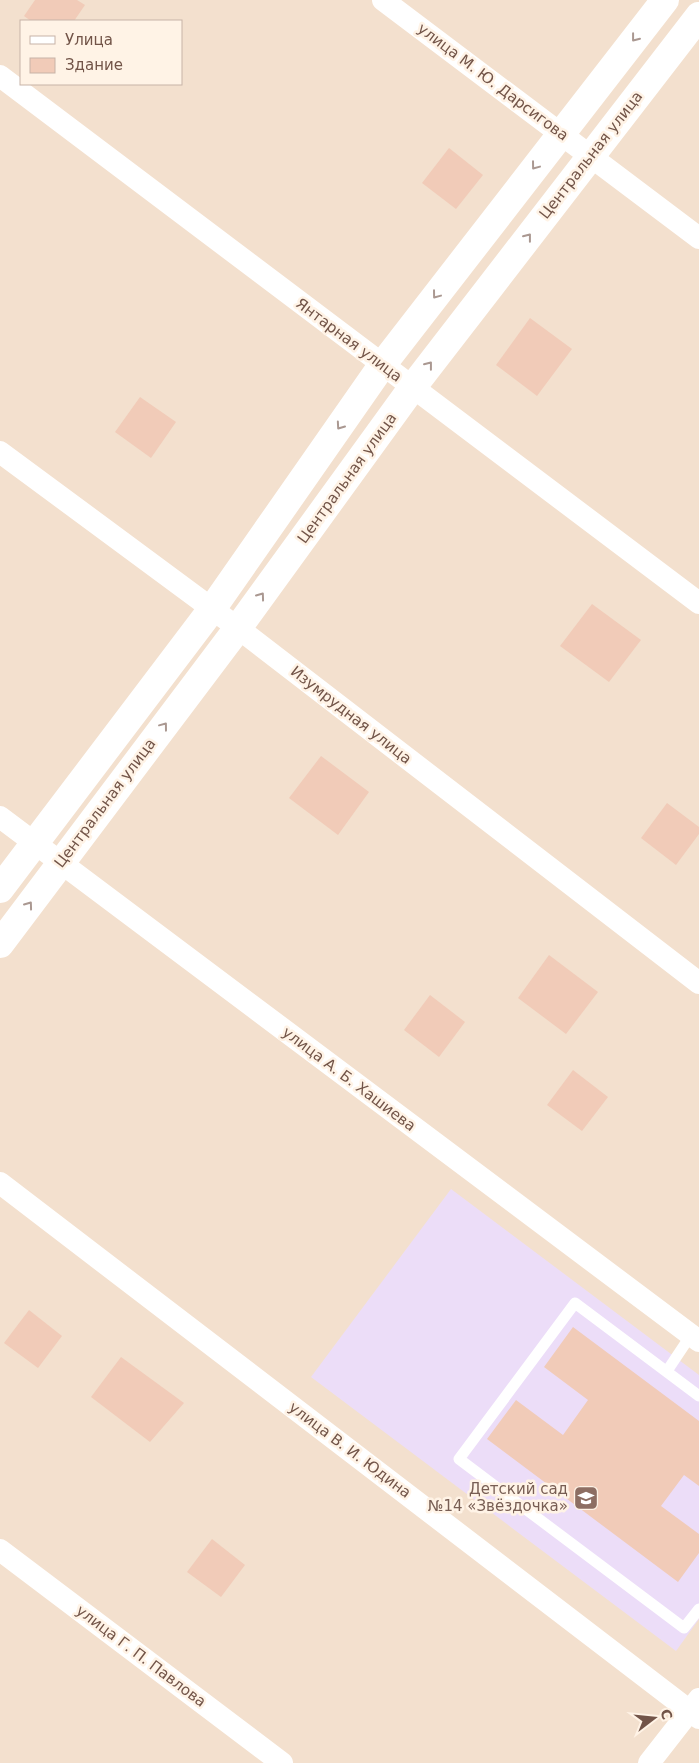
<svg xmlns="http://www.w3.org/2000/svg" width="699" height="1763" viewBox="0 0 699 1763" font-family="'DejaVu Sans',sans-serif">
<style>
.residential{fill:#f3e0ce;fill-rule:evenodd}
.education{fill:#ecddf8}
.building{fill:#f1cbb8}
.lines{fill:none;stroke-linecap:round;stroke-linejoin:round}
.lane{stroke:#fff;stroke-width:11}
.street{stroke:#fff;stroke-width:22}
.secondary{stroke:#fff;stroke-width:28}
.oneway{stroke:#aa9891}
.labels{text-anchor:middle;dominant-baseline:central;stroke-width:5;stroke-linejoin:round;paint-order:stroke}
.street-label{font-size:15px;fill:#725448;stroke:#fff3e6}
.education-label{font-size:15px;fill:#785e54;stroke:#fff3e6;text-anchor:end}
</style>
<rect width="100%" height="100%" fill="#fcefe0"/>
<!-- residential -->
<path class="residential" d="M0,0H699V1763H0ZM21,21H181V84H21Z"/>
<!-- education -->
<path class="education" d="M451,1189L699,1375V1619L676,1651L311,1377Z"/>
<!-- building -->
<g class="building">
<path d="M35,0H77L85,5L74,21H31L24,16Z"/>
<path d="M449,148L483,175L456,209L422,183Z"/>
<path d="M530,318L572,349L537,396L496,365Z"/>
<path d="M140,397L176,422L151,458L115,432Z"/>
<path d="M592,604L641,640L609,682L560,646Z"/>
<path d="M321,756L369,792L338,835L289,798Z"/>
<path d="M667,803L699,827V834L676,865L641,838Z"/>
<path d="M549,955L598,992L566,1034L518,998Z"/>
<path d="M430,995L465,1022L439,1057L404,1030Z"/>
<path d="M573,1070L608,1097L582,1131L547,1105Z"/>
<path d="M29,1310L62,1336L38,1368L4,1343Z"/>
<path d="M573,1327L699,1421V1486L684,1475L661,1506L699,1534V1553L678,1582L487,1439L516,1400L563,1435L588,1400L544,1367Z"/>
<path d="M121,1357L184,1403L150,1442L91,1397Z"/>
<path d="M212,1539L245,1565L221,1597L187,1572Z"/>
</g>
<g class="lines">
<!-- lane -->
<g class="lane">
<path d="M667,1371L691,1335"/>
<path d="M699,1396L575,1303L459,1459L684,1628L699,1609"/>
</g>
<!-- street -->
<g class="street">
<path d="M383,0L699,238"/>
<path d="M0,76L699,603"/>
<path d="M0,452L238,628L699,983"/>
<path d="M0,817L699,1341"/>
<path d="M0,1183L699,1718"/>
<path d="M0,1550L282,1763"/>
<path d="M649,1763L699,1699"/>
</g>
<!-- secondary -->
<g class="secondary">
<path d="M0,889L212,609L383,364L665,0"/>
<path d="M0,944L238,628L412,388L699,16"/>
</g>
</g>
<!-- one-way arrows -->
<defs><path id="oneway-chevron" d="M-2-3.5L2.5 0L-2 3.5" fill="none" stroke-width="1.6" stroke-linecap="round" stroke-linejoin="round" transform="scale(1.25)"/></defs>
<g class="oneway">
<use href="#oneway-chevron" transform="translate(635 38) rotate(128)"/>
<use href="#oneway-chevron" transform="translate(535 166) rotate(127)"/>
<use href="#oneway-chevron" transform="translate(528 237) rotate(-52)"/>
<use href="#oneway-chevron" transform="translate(436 295) rotate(127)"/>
<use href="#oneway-chevron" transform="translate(429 365) rotate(-52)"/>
<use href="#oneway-chevron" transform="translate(340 426) rotate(125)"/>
<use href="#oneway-chevron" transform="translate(261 596) rotate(-54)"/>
<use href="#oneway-chevron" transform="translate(164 726) rotate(-53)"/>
<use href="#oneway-chevron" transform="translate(29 905) rotate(-54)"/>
</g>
<!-- icons -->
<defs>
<symbol id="school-square" viewBox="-11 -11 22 22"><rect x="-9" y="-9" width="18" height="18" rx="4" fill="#8d6e63" stroke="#fff3e6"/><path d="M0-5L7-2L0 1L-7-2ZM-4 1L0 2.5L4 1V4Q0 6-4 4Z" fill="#fff"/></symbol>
</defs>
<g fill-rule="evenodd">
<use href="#school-square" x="572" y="1484" width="28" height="28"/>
</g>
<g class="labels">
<!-- street labels -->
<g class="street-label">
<text transform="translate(493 82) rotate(37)">улица М. Ю. Дарсигова</text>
<text transform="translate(591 155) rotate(-52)">Центральная улица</text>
<text transform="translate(349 340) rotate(37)">Янтарная улица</text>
<text transform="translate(347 478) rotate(-54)">Центральная улица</text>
<text transform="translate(351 715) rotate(38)">Изумрудная улица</text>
<text transform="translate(105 803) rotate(-53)">Центральная улица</text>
<text transform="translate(349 1079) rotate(37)">улица А. Б. Хашиева</text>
<text transform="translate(350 1450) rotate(37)">улица В. И. Юдина</text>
<text transform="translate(141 1656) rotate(37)">улица Г. П. Павлова</text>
</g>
<!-- education labels -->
<g class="education-label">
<text x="568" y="1489">Детский сад<tspan x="568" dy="17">№14 «Звёздочка»</tspan></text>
</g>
</g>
<!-- legend -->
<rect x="20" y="20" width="162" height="65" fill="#fff3e6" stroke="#c7b3a7"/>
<rect x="30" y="36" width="25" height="8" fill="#ffffff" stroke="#c7b3a7"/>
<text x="65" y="45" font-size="15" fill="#725448">Улица</text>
<rect x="30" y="58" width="25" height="15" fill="#f1cbb8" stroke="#c7b3a7"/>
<text x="65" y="70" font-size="15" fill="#725448">Здание</text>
<!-- north arrow -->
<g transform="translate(654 1718) rotate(74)" stroke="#fff3e6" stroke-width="4" paint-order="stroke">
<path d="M0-4L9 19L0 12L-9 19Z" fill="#725448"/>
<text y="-8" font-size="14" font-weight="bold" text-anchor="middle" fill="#725448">С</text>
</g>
</svg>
